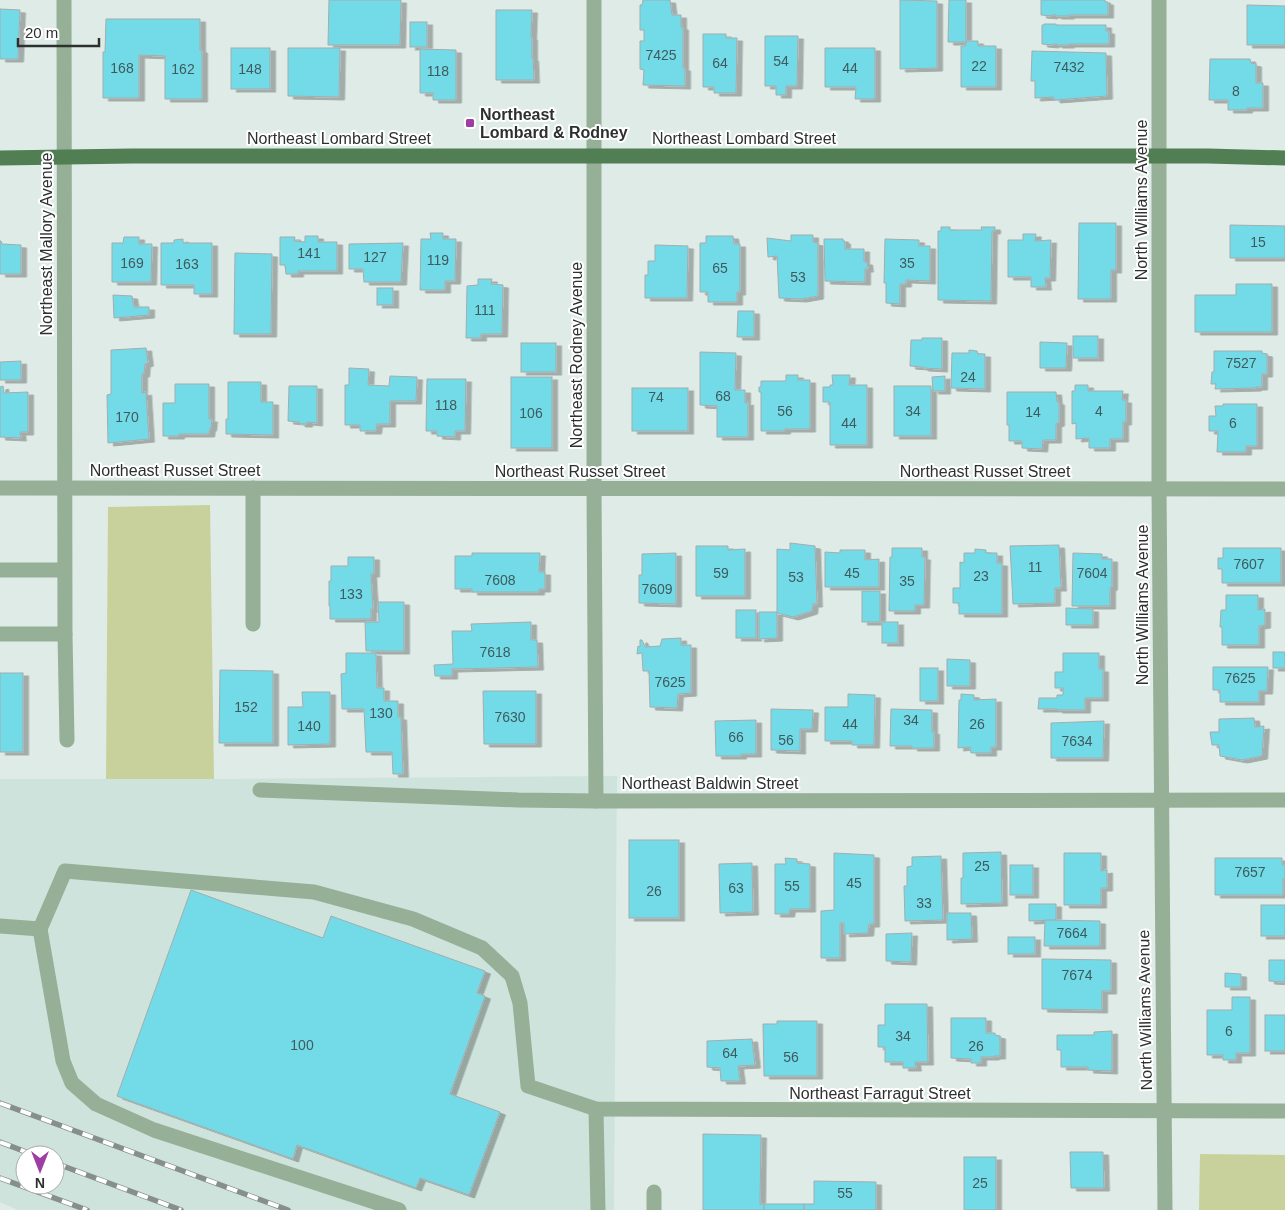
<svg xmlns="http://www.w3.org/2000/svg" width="1285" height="1210" viewBox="0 0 1285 1210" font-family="Helvetica,sans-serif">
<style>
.built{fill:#cee3dc;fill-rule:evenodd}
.green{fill:#c8d19c}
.building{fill:#73dbe8;stroke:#a1adae;filter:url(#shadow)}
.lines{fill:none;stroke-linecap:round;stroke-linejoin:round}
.minor{stroke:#96af97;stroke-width:15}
.major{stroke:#517e53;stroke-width:15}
.rail-casing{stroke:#878f8d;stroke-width:5.5}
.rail{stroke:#fff;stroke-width:4;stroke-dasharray:11;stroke-linecap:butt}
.poi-dot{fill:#9e3da3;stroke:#fff;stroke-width:2}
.labels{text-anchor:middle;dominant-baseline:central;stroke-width:4;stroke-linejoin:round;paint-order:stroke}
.number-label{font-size:14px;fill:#3e5b5d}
.poi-label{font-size:16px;font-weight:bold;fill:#2c302f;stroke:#fff;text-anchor:start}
.street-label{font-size:16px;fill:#2c302f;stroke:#fff}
</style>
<defs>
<filter id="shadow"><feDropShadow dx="5.5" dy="3" stdDeviation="0" flood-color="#0004"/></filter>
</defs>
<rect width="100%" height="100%" fill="#dfebe7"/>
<!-- built -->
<path class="built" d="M617,776L614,1210H18L0,1202V779H214ZM25,1155H55V1185H25Z"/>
<!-- green -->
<g class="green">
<path d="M210,505L214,779H106L108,507Z"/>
<path d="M1200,1154L1285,1155V1210H1199Z"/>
</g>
<!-- building -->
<g class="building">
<path d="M329,0H401L400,45H328Z"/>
<path d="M643,0H670L672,15H681V27H683V68H685V86L643,85L644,70L640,69V41H644V30H640V5H642Z"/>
<path d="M900,0L937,1V68L900,69Z"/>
<path d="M949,0H966V42H948Z"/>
<path d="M1041,0H1105V2H1108V15H1069V16H1056V15H1052V16L1041,15Z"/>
<path d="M1247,5L1285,6V45H1247Z"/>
<path d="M0,9L20,10L18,59H0Z"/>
<path d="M496,10H532L531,37H532V58H533L534,80H496Z"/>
<path d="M106,19H200V50H202V99H165V56L139,55V98H103V52H105Z"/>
<rect x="410" y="22" width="17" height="25"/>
<path d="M1044,24H1056V25H1106V31H1109V44H1069V45H1057V44H1053V45L1042,44V25H1044Z"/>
<path d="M703,34H726V38H737L736,93H714V87H703Z"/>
<path d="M765,36H798L797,86H786V95H776V86H765Z"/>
<path d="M966,41H978V46H996V87H961V46H966Z"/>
<rect x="231" y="48" width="39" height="41"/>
<path d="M288,48H340L339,97L288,96Z"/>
<path d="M825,48H875V99H855L856,87H825Z"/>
<path d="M420,49L456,50V100H433V93H420Z"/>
<path d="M1032,51L1106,53L1107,96L1055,100L1053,97L1035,98V81H1031Z"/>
<path d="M1210,59H1250L1251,63L1256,64V83H1263V108H1247V110H1228V100H1209Z"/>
<path d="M1079,223H1116V270H1111V299H1078Z"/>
<path d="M1230,225L1285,226V258H1230Z"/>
<path d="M941,227H950V230H982L981,227H995V231H992L991,301L938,300V231H941Z"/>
<path d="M430,233H443V239H456L455,281H445V290H420L421,239H431Z"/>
<path d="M1023,234H1036L1035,241L1051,240L1050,278H1045L1046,287H1031V277H1008V240H1023Z"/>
<path d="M791,235H813V242L818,243V296L801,299L779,298L777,256L768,257L767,238L791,241Z"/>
<path d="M305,236H318V242H337V271H298V274H286L285,265H280V237H295L294,241L305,242Z"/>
<path d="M706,236H733L734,244H740V292H737V302H708V292H700V243H706Z"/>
<path d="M124,237H139V244H152L151,282H112V243H123Z"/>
<path d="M183,239V243H212V294H194V285H161V243H174V240Z"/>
<path d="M824,239H843V241H845V249H864V262H867L868,269H865V282L825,281Z"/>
<path d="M885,239L919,240V246H930V281L906,280V284H900V304L886,303V283H884Z"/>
<path d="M0,241H1L2,244L21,245V274H0Z"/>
<path d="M403,243L401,282H364L363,269H349V244Z"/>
<path d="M655,245L688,246L687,298H645V275H648V261H655Z"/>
<path d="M235,253L272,254L271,334H234Z"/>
<path d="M478,279H492L491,284L503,285L502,334H481V338H466L467,286L478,285Z"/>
<path d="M1236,284H1272V332H1195V295H1236Z"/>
<rect x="377" y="288" width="16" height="17"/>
<path d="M113,295L132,296L134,307H149V315L114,318Z"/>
<path d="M738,311H754V337H737Z"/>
<rect x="1073" y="336" width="25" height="22"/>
<path d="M922,338H942V369L923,368L922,367L910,366L911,340H922Z"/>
<path d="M1040,342L1067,343L1066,368H1040Z"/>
<rect x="521" y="343" width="35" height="29"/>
<path d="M146,348L148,363L145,364L144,374H142V393L146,392L149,439L108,443L107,395L111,394V350Z"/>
<path d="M969,350L977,351L978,354H985V389L951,388L952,353H969Z"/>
<path d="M1214,351H1262V353L1267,354V374H1262V387H1256V388L1215,389L1216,384H1211L1212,372H1214Z"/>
<path d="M700,352L736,353L735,390H745V403L748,402V437H717V406L700,405Z"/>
<path d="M21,361V380H0V362Z"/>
<path d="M349,368L369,369L368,385L389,386L390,376L417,377L416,401H390V424H377L376,431H360V425H345V385H349Z"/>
<path d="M786,375H798V380H810V429H785V431H761V392H759V387H761V381H786Z"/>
<path d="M832,375H850L849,385H867V445H830V402H823V387H830V385H833Z"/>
<path d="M945,376V391H933L932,377Z"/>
<rect x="511" y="377" width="41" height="71"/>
<path d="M427,379H466L465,431H455V437L437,436V431H426Z"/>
<path d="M228,382H261V402H273V435L226,434V419H228Z"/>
<path d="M175,384H209V419H212L211,428H210L209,434H179V436H163V403H175Z"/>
<path d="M1075,385H1088V391H1123L1122,400H1126V422H1123V439H1110V448H1089V438L1076,439V423L1072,424V391H1075Z"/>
<path d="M3,386L4,393L28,392V432H20L21,438L0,437V387Z"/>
<path d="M289,386H317V423L307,422V424H300L299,422L288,421Z"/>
<rect x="894" y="386" width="37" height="50"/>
<rect x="632" y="388" width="56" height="43"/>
<path d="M1007,392H1056L1057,402H1059V423L1056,424V440H1043L1042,449L1022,448V441H1009V425H1007Z"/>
<path d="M1223,404H1257V446H1246V452H1217L1218,431H1209V416H1216L1215,406H1223Z"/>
<path d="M790,543L815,546L817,604H813L812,611L793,617L777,613V549L790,550Z"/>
<path d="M1059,545L1061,588H1055V603L1013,604L1010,546Z"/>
<path d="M696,546H728V550L745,549V596H696Z"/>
<path d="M892,548H922V557H925L924,605H915V611H889L890,557H892Z"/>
<path d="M1223,548H1281V583H1222V569H1218V558H1223Z"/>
<path d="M975,549L986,550V553H997V563H1002V614H959V603H953V588H960V562L964,563V553H975Z"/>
<path d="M840,550H865V560L879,559V587H825V552L840,553Z"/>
<path d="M472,553H540L539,572H545V589H539V592H472V589H455V556H472Z"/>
<path d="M676,553V604L639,603V575H642V554Z"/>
<path d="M1073,553L1102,554V559H1112V587L1110,588V606H1072Z"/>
<path d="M348,557H374V574H371L373,609H371V619H330V606H329V581H331V566H348Z"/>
<rect x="862" y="591" width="18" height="31"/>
<path d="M1226,595H1258V610L1265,609V625L1259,626V645H1222V627H1220L1221,610H1226Z"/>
<path d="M378,602H404V651H366L365,622H379Z"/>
<path d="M1066,608L1093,609V625H1066Z"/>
<rect x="736" y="610" width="20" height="28"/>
<path d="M759,612H777V638L759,639Z"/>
<path d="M531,622V640H537L538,667L452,669V676H435L434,665L453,664L452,631H472L471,624Z"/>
<rect x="882" y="622" width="16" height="21"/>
<path d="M681,638V645H691V693L678,694L677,708L650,707L649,671H643L642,653L637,654L638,646L640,647V640H642L645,647L660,646L662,639Z"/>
<rect x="1273" y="652" width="12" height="16"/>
<path d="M346,653H376L377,688H384V701H398V717H401L403,774H393L392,752H366L364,709H342L341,674L346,673Z"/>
<path d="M1063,653H1099V669H1103V698H1085V710H1057V709H1038L1039,698H1057V695H1063V688H1055V672H1063Z"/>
<path d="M947,659L970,660V686H947Z"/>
<path d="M1213,667H1268L1267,691H1259V702H1220V690H1213Z"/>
<rect x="920" y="668" width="18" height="33"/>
<path d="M220,670L273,671V743H219Z"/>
<rect x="0" y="673" width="23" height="79"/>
<path d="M483,691H536V744H484Z"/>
<path d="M302,692H330V744L288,745V707H303Z"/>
<path d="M848,694L875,695L874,745H852V741H825V707H848Z"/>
<path d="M961,694L974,695V700L996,699V747H991V753H971L970,747L958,748L959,700H961Z"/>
<path d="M771,709L813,710L812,729H800V751L771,750Z"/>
<path d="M891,709L932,710V732L934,731V748H912V746H890Z"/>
<path d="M1254,718L1255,727L1264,726L1262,756L1242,760L1220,756L1219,745H1212L1210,732H1219V719Z"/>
<path d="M756,720V754H741V756H716L715,721Z"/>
<path d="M1104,721L1103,758H1051V723Z"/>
<rect x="629" y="840" width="50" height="78"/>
<path d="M1001,852L1002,903L961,904V878H963V853Z"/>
<path d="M834,853L874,855V924H869L868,933L844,934V923H840V958H821V911L834,910Z"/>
<path d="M1064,853H1101V871L1107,870V888H1101V905H1064Z"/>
<path d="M941,856L943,920L905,921L904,886H907V867L912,866V857Z"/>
<path d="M785,858L797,859V863L810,864V909H790L789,914H775V864H786Z"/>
<path d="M1215,858H1282V865H1285V879H1283V895H1215Z"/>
<path d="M752,863L753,912L720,913L719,864Z"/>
<rect x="1010" y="865" width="23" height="30"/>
<path d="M191,890L323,938L331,916L485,971L477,993L485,996L450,1094L500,1112L469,1195L420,1178L416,1188L297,1145L293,1159L117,1096Z"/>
<path d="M1029,904H1056V920L1029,921Z"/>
<rect x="1261" y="905" width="24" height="31"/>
<path d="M947,913H971L972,939L947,940Z"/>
<path d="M1045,920L1100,921V946H1044Z"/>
<path d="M912,933L911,962L886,961V934Z"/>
<rect x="1008" y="937" width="27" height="17"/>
<path d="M1042,959L1111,960V991H1102V1010L1042,1009Z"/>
<path d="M1269,960H1285V982L1269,981Z"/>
<path d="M1225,973L1241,974V987H1225Z"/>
<path d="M1232,997H1250V1053H1236V1060H1223V1055H1207V1010H1232Z"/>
<path d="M885,1004H927L928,1062H915L916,1068H903V1062H885V1047H878V1025H885Z"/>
<rect x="1265" y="1015" width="20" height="36"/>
<path d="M951,1018H986V1033H995V1035L1000,1036V1056H994V1057H981V1063H971V1059L951,1058Z"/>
<path d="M777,1021H817V1076H764L763,1024H777Z"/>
<path d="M1112,1031V1071L1088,1070V1067H1061V1050H1057V1035H1094V1032Z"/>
<path d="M752,1039L755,1065L738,1066L740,1081H721L720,1068L707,1067V1041Z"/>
<path d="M703,1134L761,1135L760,1204H764V1210H703Z"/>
<path d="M1070,1152H1103L1104,1188H1071Z"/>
<rect x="964" y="1157" width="32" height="53"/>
<path d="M814,1181L876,1182V1210H804V1204H814Z"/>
<rect x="764" y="1204" width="40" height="6"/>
</g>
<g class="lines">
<!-- minor -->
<g class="minor">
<path d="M64,0L65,634"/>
<path d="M594,0V488L596,801"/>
<path d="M1159,0V489L1165,1210"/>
<path d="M0,488L1285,489"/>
<path d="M253,488V624"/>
<path d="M0,570H64"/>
<path d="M0,634H65L67,740"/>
<path d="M260,790L518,800L596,801L1285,800"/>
<path d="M0,926L40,929L65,871L314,892L413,919L482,948L512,976L520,1003L528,1086L596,1109L1285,1111"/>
<path d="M40,929L63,1061L72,1083L96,1104L154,1130L399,1210"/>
<path d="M596,1109L598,1210"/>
<path d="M654,1192V1210"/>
</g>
<!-- major -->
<path class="major" d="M0,158L132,156H1208L1285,158"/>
<defs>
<g id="rail">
<path d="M0,1103L288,1210"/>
<path d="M0,1142L34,1155"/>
<path d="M55,1163L181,1210"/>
<path d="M0,1178L87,1210"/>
</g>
</defs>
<!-- rail casing -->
<use href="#rail" class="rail-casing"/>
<!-- rail -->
<use href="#rail" class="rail"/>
</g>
<!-- markers -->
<rect class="poi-dot" x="465" y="118" width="10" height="10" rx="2.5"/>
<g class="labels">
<!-- number labels -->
<g class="number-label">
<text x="661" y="55">7425</text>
<text x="781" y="61">54</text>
<text x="720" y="63">64</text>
<text x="979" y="66">22</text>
<text x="1069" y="67">7432</text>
<text x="122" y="68">168</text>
<text x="850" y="68">44</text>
<text x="183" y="69">162</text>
<text x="250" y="69">148</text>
<text x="438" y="71">118</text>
<text x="1236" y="91">8</text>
<text x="1258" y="242">15</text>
<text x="309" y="253">141</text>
<text x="375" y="257">127</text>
<text x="438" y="260">119</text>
<text x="132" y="263">169</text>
<text x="907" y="263">35</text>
<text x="187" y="264">163</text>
<text x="720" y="268">65</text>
<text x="798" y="277">53</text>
<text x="485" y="310">111</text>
<text x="1241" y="363">7527</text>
<text x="968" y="377">24</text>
<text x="723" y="396">68</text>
<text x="656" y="397">74</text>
<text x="446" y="405">118</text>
<text x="785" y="411">56</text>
<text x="913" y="411">34</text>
<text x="1099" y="411">4</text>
<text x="1033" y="412">14</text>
<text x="531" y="413">106</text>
<text x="127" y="417">170</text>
<text x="849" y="423">44</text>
<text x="1233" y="423">6</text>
<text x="1249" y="564">7607</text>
<text x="1035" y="567">11</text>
<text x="721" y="573">59</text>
<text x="852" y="573">45</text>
<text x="1092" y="573">7604</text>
<text x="981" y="576">23</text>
<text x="796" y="577">53</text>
<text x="500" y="580">7608</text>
<text x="907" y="581">35</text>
<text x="657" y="589">7609</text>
<text x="351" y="594">133</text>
<text x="495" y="652">7618</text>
<text x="1240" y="678">7625</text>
<text x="670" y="682">7625</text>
<text x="246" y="707">152</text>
<text x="381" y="713">130</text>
<text x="510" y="717">7630</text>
<text x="911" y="720">34</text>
<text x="850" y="724">44</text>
<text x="977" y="724">26</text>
<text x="309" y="726">140</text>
<text x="736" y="737">66</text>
<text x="786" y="740">56</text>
<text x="1077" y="741">7634</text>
<text x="982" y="866">25</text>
<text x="1250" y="872">7657</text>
<text x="854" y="883">45</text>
<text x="792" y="886">55</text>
<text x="736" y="888">63</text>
<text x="654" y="891">26</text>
<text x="924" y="903">33</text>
<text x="1072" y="933">7664</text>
<text x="1077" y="975">7674</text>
<text x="1229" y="1031">6</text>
<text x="903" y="1036">34</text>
<text x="302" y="1045">100</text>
<text x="976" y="1046">26</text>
<text x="730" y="1053">64</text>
<text x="791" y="1057">56</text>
<text x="980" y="1183">25</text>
<text x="845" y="1193">55</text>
</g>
<!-- poi labels -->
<g class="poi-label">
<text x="480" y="114">Northeast<tspan x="480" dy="18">Lombard &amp; Rodney</tspan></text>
</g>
<!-- street labels -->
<g class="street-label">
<text x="339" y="138">Northeast Lombard Street</text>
<text x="744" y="138">Northeast Lombard Street</text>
<text transform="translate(1141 200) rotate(-90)">North Williams Avenue</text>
<text transform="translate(46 244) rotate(-90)">Northeast Mallory Avenue</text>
<text transform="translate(576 355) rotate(-90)">Northeast Rodney Avenue</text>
<text x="175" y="470">Northeast Russet Street</text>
<text x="580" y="471">Northeast Russet Street</text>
<text x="985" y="471">Northeast Russet Street</text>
<text transform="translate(1142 605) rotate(-90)">North Williams Avenue</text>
<text x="710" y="783">Northeast Baldwin Street</text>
<text transform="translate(1145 1010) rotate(-91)">North Williams Avenue</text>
<text x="880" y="1093">Northeast Farragut Street</text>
</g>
</g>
<!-- north arrow -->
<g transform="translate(40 1170) rotate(180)"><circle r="24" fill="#ffffff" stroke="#abacac"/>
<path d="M0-4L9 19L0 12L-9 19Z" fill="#9e3da3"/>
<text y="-8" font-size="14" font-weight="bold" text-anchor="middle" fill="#2c302f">N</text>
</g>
<!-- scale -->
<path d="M18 38v8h81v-8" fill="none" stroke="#2c302f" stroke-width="2.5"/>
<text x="25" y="38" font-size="15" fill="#2c302f" stroke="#ffffff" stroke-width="4" paint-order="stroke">20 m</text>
</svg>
